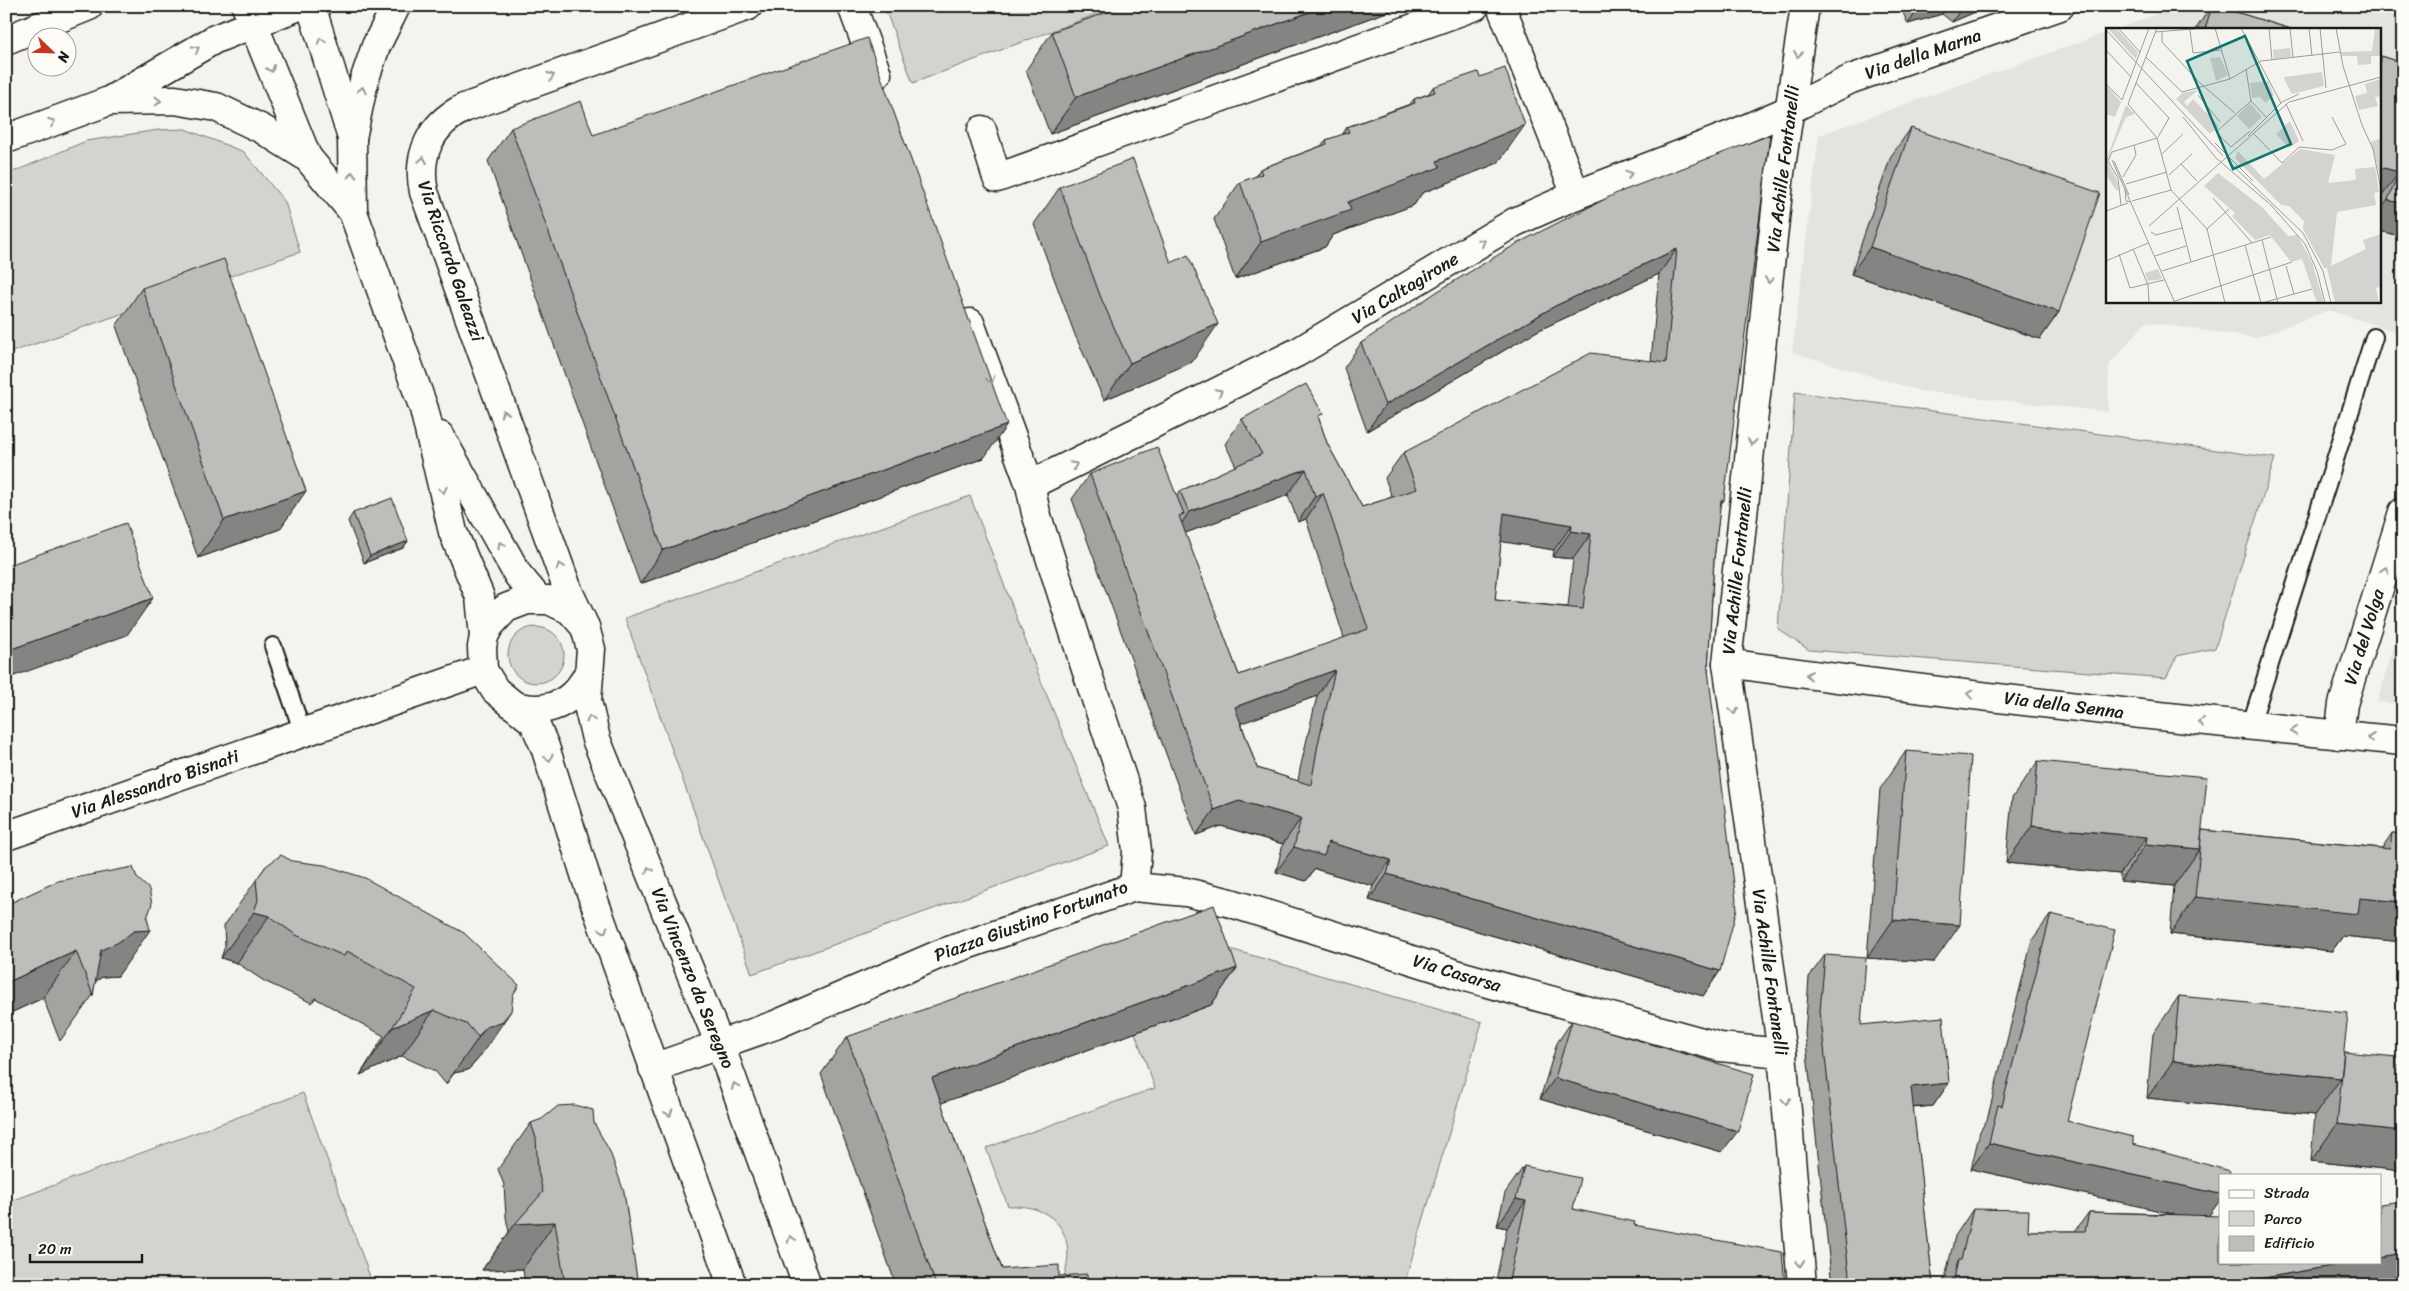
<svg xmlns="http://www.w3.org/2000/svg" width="2409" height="1291" viewBox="0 0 2409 1291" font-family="Sriracha,sans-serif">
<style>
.built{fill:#e4e3de}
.green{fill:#d4d3cf;stroke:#787876}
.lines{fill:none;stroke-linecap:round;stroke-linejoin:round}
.lane-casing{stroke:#1c1c1c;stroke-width:20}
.street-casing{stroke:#1c1c1c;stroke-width:31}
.secondary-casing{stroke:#1c1c1c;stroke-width:31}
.highway-casing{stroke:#1c1c1c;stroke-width:31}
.lane{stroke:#fdfcf7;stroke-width:16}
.street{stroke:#fdfcf7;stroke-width:28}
.secondary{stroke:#fdfcf7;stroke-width:28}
.highway{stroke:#fdfcf7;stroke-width:28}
.wall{fill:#a3a3a0;stroke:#1c1c1c;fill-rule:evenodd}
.shaded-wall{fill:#858482;stroke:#1c1c1c}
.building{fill:#bebdba;stroke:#1c1c1c;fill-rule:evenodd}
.oneway{stroke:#989794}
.labels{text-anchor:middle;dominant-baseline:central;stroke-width:4;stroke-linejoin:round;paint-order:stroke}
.street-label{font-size:18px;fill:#1c1c1c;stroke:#fdfcf7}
.inset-road{fill:none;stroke:#9e9d9a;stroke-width:1}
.view{fill:#0f766e;fill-opacity:0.15;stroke:#0f766e;stroke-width:2.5}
.inset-edge{fill:none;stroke:#1c1c1c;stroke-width:2.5}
</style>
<rect width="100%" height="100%" fill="#f4f3ee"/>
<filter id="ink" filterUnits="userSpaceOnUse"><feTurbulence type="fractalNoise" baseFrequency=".02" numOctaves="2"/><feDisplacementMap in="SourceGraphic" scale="10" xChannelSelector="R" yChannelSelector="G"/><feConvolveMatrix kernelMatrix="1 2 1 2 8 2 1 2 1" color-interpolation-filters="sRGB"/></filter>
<g filter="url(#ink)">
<!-- built -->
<g class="built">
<path d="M2180,6H2403V334L2329,310L2255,338L2146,322L2109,365L2108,412L1920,391L1792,352L1819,135L2108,32V301H2380V29H2117Z"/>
<path d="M2403,616V704L2377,702Z"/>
</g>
<!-- green -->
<g class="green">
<path d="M884,6H1118L913,83Z"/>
<path d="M185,129L244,152L285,202L300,252L6,354V175L86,141L158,130Z"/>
<path d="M1795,392L2275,458L2215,648L2177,656L2166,678L1809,650L1778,629Z"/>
<path d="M970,496L1041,681L1109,846L752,974L625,618Z"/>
<circle cx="536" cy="655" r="28"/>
<path d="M1230,949L1482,1022L1404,1285H1061C1080,1239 1058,1204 1008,1206L986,1148L1155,1088L1135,1033L1211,1005Z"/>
<path d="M303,1093L373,1285H6V1203Z"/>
</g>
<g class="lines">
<defs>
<g id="lane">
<path d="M273,646L303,733"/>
<path d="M2250,727L2374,337"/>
</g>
<g id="street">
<path d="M852,6L877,74"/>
<path d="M1501,6L1576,195"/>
<path d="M982,130L997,178L1475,6"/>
<path d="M970,323L1030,485L1036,513L1082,657L1132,808L1137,851L1134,887"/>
<path d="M1030,485L1298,352L1515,222L1576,195L1736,133L1789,110L1851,79L2060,6"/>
<path d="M585,627L569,593L424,192C416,155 431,124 464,108L748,6"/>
<path d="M1727,663C1951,695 2177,719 2403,741"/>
<path d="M2339,735L2343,704L2403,512"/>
<path d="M6,836L483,670"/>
<path d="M653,1068L775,1025L940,954L1134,887L1186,892L1231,903L1466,977L1720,1047L1782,1053"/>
<path d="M1802,1285L1782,1053L1727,663L1780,173L1805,6"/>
</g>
<g id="secondary">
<path d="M246,6L307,157L353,212L424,409L453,532L480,597L484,636"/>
<path d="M311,6L352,138L353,212"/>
<path d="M440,436L518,575L538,599"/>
<path d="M513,705C547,716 574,703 589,672"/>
<path d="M732,1285L588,884L545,747L534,722L495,690L483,670L482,647L484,636L490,625L506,608L527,600H549L570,610L585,627L591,649L587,701L596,739L720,1045L807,1285"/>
</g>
<g id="highway">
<path d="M6,40L89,6"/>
<path d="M110,101L175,100L216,107L262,129L307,157"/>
<path d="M352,138L364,81L376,46L396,6"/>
<path d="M6,139L109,101L215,39L299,6"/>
</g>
</defs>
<!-- lane casing -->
<use href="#lane" class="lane-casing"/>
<!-- street casing -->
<use href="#street" class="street-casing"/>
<!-- secondary casing -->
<use href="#secondary" class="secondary-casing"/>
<!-- highway casing -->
<use href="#highway" class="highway-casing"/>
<!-- lane -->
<use href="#lane" class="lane"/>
<!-- street -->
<use href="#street" class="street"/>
<!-- secondary -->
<use href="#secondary" class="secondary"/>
<!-- highway -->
<use href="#highway" class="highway"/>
</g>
<!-- wall -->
<g class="wall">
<path d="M1124,6H1403L1050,134L1026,70L1052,32Z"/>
<path d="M1900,6H1989L1952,22L1942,14L1908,24Z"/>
<path d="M2211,6H2216L2291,29H2196Z"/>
<path d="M2380,56L2403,63V237L2380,231Z"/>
<path d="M1433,87L1498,163L1422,193L1414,205L1333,235L1325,247L1235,279L1214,219L1240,182L1255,177L1260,169L1321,146L1326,140L1342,135L1347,127L1410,104L1414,99L1428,94Z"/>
<path d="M511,128L984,458L640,584L488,161Z"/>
<path d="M1911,128L2059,312L2040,339L1851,274L1891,156Z"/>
<path d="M1770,135L1720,506L1714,559L1708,670L1720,971L1703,996L1369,900L1373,886L1315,869L1306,881L1276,872L1283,844L1221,826L1196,835L1072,499L1090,474L1177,496L1180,491L1236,466L1225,444L1242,419H1319L1327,443L1362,507L1392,497L1385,478L1403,453L1651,361L1659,274L1537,331L1367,431L1344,368L1361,343ZM1288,495L1298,522L1306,519L1344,638L1239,675L1185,533ZM1501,541L1554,550L1553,557L1573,559L1568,607L1495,600ZM1317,696L1300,769L1298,781L1257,768L1241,723Z"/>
<path d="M1060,187L1192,362L1104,400L1075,335L1034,224Z"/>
<path d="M142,288L280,529L198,558L116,326Z"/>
<path d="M353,513L408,541L403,548L364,563L348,521Z"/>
<path d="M1906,751L1934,962L1867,958L1880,789Z"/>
<path d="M2038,761L2202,830L2382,848L2392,833L2403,834V942L2343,936L2332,951L2170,934L2174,886L2120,881V874L2006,863L2012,798Z"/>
<path d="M266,866L513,995L479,1058L468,1070L454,1073L446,1084L435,1071L402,1056L360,1075L384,1036L315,998L312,1003L264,981L237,963L221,958L225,946L224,926Z"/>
<path d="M137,878L118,976L102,977L95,982L93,995L60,1041L43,998L6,1015V905Z"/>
<path d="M2051,914L2067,1121L2220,1175V1200L2209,1215L2220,1262L2392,1279L2358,1285H1940L1945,1278L1955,1236L1973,1209L2028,1231H2075L2089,1212L2176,1214L1971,1169L1980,1131L1987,1120L2032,940Z"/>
<path d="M1825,955L1861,1025L1949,1083L1933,1106L1913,1108L1933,1285H1832L1805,1034L1809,977Z"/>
<path d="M1237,968L1211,1005L941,1103L1002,1269L1059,1276L1088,1285H896L821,1074L847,1037Z"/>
<path d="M2179,996L2343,1053L2397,1065L2403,1066V1171L2311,1161L2315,1114V1115L2147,1098L2153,1034Z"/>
<path d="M1572,1021L1722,1152L1540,1099L1557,1043Z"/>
<path d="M531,1123H594L638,1285H525L523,1269L482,1270L509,1232L506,1217L504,1185L498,1169Z"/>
<path d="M1524,1166L1573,1209L1634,1225L1785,1285H1495L1507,1228L1497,1226L1505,1193Z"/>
<path d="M1446,1277L1480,1285H1441Z"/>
</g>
<!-- shaded-wall -->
<g class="shaded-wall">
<path d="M1326,6H1403L1050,134L1076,97Z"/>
<path d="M1920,6H1947L1942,14L1908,24Z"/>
<path d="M1963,6H1989L1952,22Z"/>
<path d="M1525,125L1498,163L1422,193L1414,205L1333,235L1325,247L1235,279L1261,242L1437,161Z"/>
<path d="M2380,167L2399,172L2380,199Z"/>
<path d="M2388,200L2403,204V237L2380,231V210Z"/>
<path d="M1870,247L2059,312L2040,339L1851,274Z"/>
<path d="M1677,249L1659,274L1537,331L1367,431L1385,405L1555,306Z"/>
<path d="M1218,324L1192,362L1104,400L1130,363Z"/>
<path d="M1007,425L984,458L640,584L663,550Z"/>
<path d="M1306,469L1288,495L1172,538L1189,512Z"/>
<path d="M306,491L280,529L198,558L224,520Z"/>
<path d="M1323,493L1306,519L1298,522L1315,496Z"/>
<path d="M1721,500H1724L1706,526Z"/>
<path d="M1504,513L1572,525L1554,550L1486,539Z"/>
<path d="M1571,531L1591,534L1573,559L1553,557Z"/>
<path d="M408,541L403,548L364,563L370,556Z"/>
<path d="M153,598L127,635L6,679V651Z"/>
<path d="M1335,670L1317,696L1217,732L1235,707Z"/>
<path d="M1239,801L1301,818L1283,844L1221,826L1196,835L1214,810Z"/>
<path d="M2032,826L2147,837L2120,874L2006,863Z"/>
<path d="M1328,842L1391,860L1373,886L1315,869L1306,881L1276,872L1294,847Z"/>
<path d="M2146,844L2200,849L2174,886L2120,881Z"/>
<path d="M1387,874L1720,971L1703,996L1369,900Z"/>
<path d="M2195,897L2360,898L2403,902V942L2343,936L2332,951L2170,934Z"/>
<path d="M254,912L269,916L237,963L221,958Z"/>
<path d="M1893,920L1960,925L1934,962L1867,958Z"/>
<path d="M150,930L118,976L102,977L89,986L101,950L134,931Z"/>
<path d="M76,951L43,998L6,1015V983Z"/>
<path d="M1237,968L1211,1005L906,1116L932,1078Z"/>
<path d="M434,1010L402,1056L360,1075L392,1028Z"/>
<path d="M511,1011L479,1058L468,1070L454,1073L446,1084L486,1027Z"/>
<path d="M2173,1061L2341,1078L2315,1115L2147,1098Z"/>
<path d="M1555,1078L1738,1131L1722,1152L1540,1099Z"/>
<path d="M1949,1083L1933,1106L1895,1109L1911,1087Z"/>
<path d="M2337,1124L2403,1131V1171L2311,1161Z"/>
<path d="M1989,1143L2220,1194V1200L2205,1221L1971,1169Z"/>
<path d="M1516,1199L1526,1201L1507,1228L1497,1226Z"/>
<path d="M555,1222L523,1269L482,1270L515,1224Z"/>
<path d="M2403,1253V1263L2392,1279L2358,1285H2225L2353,1262H2380V1257Z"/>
</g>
<!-- building -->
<g class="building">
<path d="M1124,6H1326L1076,97L1052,32Z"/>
<path d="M2212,6H2216L2291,29H2205Z"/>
<path d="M867,38L1007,425L663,550L511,128L581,101L593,135Z"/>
<path d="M2380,56L2403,63V204L2388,200L2399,172L2380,167Z"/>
<path d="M1505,68L1525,125L1437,161L1440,167L1348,202L1351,210L1261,242L1240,182L1262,174L1260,169L1327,144L1326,140L1349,132L1347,127L1415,103L1414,99L1435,92L1433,87L1478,72L1480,77Z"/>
<path d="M1911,128L2100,193L2059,312L1870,247Z"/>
<path d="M1770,135L1724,500H1721L1714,559L1708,670L1737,909L1720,971L1387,874L1391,860L1328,842L1324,856L1294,847L1301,818L1239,801L1214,810L1090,474L1157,447L1184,514L1179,516L1239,675L1368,629L1323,493L1315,496L1306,469L1189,512L1180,491L1262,454L1242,419L1306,384L1323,414L1318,416L1327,443L1362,507L1417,489L1403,453L1591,353L1666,363L1677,249L1555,306L1385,405L1361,343L1438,291L1518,243L1617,193ZM1504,513L1572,525L1571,531L1591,534L1583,609L1495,600ZM1335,670L1318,744L1311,785L1257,768L1235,707Z"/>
<path d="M1133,159L1171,263L1188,255L1218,324L1130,363L1101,298L1060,187Z"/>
<path d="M224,259L306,491L224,520L142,288Z"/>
<path d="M392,498L408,541L370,556L353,513Z"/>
<path d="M126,523L153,598L6,651V566Z"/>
<path d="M1906,751L1971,756L1960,925L1893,920Z"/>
<path d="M2038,761L2207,777L2200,849L2146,844L2147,837L2032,826Z"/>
<path d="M2202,830L2390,849L2392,833L2403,834V902L2360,898L2358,914L2195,897Z"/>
<path d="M281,855L292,861L324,865L365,878L464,933L519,985L513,995L511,1011L501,1023L486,1027L478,1037L468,1025L434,1010L392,1028L416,989L347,951L344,956L296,935L269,916L254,912L258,900L256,880L266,866Z"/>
<path d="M133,867L137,878L149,889L152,904L147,918L150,930L134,931L117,943L101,950L93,995L76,951L6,983V905L58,881Z"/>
<path d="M1214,905L1237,968L932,1078L1002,1269L1059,1265V1276L1087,1274L1088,1285H936L847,1037Z"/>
<path d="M2051,914L2115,930L2067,1121L2133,1137V1144L2230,1171L2229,1175H2220V1194L1989,1143L1998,1105L2002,1106Z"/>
<path d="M1825,955L1866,958L1861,1025L1943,1017L1949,1083L1911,1087L1933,1285H1865L1850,1284L1820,1011Z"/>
<path d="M2179,996L2348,1013L2341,1078L2173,1061Z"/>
<path d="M1572,1021L1754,1074L1738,1131L1555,1078Z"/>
<path d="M2344,1052L2397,1057V1065L2403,1066V1131L2337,1124Z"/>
<path d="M574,1105L593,1110L594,1123L610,1152L624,1192L638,1285H565L555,1222L515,1224L543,1192L538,1171L536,1138L531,1123L542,1119L558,1106Z"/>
<path d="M1524,1166L1580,1178L1573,1209L1635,1222L1634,1225L1782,1252L1785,1285H1508L1526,1201L1516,1199Z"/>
<path d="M2402,1201L2403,1207V1253L2380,1257V1204Z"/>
<path d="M1973,1209L2029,1210L2028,1231H2085L2089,1212L2220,1216V1262H2353L2225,1285H1953L1958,1260H1961Z"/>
<path d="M1446,1277L1480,1285H1445Z"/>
</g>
<!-- one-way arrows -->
<defs><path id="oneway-chevron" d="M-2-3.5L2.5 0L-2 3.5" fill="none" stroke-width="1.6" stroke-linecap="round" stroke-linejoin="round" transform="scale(1.25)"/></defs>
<g class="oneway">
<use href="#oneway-chevron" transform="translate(321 41) rotate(-107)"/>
<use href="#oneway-chevron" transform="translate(196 49) rotate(-30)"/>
<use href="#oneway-chevron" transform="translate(1798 54) rotate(99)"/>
<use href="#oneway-chevron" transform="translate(271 69) rotate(68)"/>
<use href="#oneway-chevron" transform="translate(551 76) rotate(-20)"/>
<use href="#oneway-chevron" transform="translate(362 90) rotate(-78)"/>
<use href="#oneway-chevron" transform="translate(158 101) rotate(-1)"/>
<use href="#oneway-chevron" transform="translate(52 122) rotate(-20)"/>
<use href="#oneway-chevron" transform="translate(423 160) rotate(-81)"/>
<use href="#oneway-chevron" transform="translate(1629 174) rotate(-21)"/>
<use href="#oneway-chevron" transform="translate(352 175) rotate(-91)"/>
<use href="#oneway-chevron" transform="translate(1482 242) rotate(-31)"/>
<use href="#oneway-chevron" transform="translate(1769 280) rotate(96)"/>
<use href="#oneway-chevron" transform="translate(991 380) rotate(70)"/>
<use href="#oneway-chevron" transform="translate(1219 392) rotate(-27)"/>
<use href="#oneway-chevron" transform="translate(504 413) rotate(-110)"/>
<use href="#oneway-chevron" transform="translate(1752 442) rotate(96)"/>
<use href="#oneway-chevron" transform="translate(1074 465) rotate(-27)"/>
<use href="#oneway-chevron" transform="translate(443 490) rotate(77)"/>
<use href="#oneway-chevron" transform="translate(501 545) rotate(-119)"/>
<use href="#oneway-chevron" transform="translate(560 566) rotate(-110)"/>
<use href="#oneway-chevron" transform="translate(2385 570) rotate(-73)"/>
<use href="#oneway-chevron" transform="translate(1809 675) rotate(-172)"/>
<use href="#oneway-chevron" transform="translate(1970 694) rotate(-173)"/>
<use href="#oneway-chevron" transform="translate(1734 711) rotate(82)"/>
<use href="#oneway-chevron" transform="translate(590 719) rotate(-105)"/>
<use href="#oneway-chevron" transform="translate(2201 722) rotate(-173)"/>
<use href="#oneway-chevron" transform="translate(2294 731) rotate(-175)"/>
<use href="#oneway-chevron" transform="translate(2371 738) rotate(-174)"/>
<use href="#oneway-chevron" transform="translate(549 758) rotate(73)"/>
<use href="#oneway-chevron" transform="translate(649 870) rotate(-112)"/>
<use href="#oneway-chevron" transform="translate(604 930) rotate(71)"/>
<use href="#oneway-chevron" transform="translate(735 1086) rotate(-111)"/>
<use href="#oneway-chevron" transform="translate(1786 1101) rotate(85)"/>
<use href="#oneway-chevron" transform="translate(669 1113) rotate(70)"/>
<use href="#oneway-chevron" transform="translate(791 1239) rotate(-110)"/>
<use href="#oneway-chevron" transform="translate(1800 1263) rotate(85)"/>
</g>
</g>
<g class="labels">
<!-- street labels -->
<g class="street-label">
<text transform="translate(1923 54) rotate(-19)">Via della Marna</text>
<text transform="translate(1783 169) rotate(-83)">Via Achille Fontanelli</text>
<text transform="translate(451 261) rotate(71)">Via Riccardo Galeazzi</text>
<text transform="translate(1405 288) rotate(-31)">Via Caltagirone</text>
<text transform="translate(1737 571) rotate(-84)">Via Achille Fontanelli</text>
<text transform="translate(2364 637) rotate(-73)">Via del Volga</text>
<text transform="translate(2064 705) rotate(7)">Via della Senna</text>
<text transform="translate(155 784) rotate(-19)">Via Alessandro Bisnati</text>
<text transform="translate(1031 921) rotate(-20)">Piazza Giustino Fortunato</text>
<text transform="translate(1770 972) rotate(82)">Via Achille Fontanelli</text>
<text transform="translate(1457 973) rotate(17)">Via Casarsa</text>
<text transform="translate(693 978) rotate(68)">Via Vincenzo da Seregno</text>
</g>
</g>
<!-- overview -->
<g transform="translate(2106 28)">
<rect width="275" height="275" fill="#f4f3ee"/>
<path d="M1,0H10L32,24L30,31ZM275,0V28H265V36L252,37L251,28H236L235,24L266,23L269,1ZM184,20L185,29L168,31L167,22ZM114,29L122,47L110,53L104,30ZM216,44L218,58L186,66L179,53L178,49ZM275,51V68L269,69L272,78L253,82L249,68L261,65L259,56ZM162,53L168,67L160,75L154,69L146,70L144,55ZM0,57L15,74L9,89L0,86ZM92,62L78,74L81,78L87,71L113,98L104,106L70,71L76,65ZM144,75L156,89L143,101L131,88ZM20,77L29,86L20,89L1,133L11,152L13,162H10L0,147V133ZM184,93L193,113L183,120L170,106ZM275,110V153L265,114ZM194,121L229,127L222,155L250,152L249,141L269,139L273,164L268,165L270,177L231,184L225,238L260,221L257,212L275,206V258L270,260L273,275H229L221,240H218L197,201L198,193L183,178L175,177L129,130L132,123L158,151ZM112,145L156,179L182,208L191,207L206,234L218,275H211L196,231L185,234L164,207L149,212L126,188L129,185L98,158ZM52,241L56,251L42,253L39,245Z" fill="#d4d3cf"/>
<path class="inset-road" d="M12,0L34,24M51,0L22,76L51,110L65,162L101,201L119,275M109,0L124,51M135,0L175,75M163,0L166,32M184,0L187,30M203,0L206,28M214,0L220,60M230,0L237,38L256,97L267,121L275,162M0,2L117,128M84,2L87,25L115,22M49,4L100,0M56,4V14L95,56L129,85M0,22L25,49M40,29L76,64L124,51L155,33L234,24M140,41L145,73M30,55L63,90L52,109M0,56L16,72L43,0M92,67L114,94M145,73L161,90M180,76L197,113M77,89L110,130L166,178M144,103L125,119L110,104L145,73M148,106L176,135L193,119L226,122L240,116L226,89M142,108L176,74L193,66M109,115L147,153M56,126L77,106M6,132L69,275M2,133L6,124L51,110M2,133L12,150L15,177M8,133L23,167M122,133L197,205L217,243L225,275M75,136L91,153M63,147L86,126M17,149L30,127L28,117M20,156L61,144M19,161L20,173L25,174M107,170L146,215M26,173L65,162M165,177L199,216L211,243L219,275M71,179L85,234M0,183L22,175M43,198L183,74L275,49M101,201L123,181M45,204L50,207L76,200M156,212L172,275M139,217L155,275M27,221L42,257L43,275M13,226L24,260L58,252M49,228L80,218M0,233L42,215M180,238L188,266M56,243L165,209M69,273L186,234M156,275L206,261"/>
<path class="view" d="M139,8L185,116L127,141L81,33Z"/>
<rect width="275" height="275" class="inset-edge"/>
</g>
<!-- margin -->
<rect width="2409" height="1291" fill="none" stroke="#fdfcf7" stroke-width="25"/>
<rect x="12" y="12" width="2384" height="1266" fill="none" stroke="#1c1c1c" stroke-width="2" filter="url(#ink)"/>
<!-- legend -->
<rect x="2219" y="1174" width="162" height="90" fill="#fdfcf7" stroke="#a3a29f"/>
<rect x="2229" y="1190" width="25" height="8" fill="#fdfcf7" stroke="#a3a29f"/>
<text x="2264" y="1198" font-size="15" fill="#1c1c1c">Strada</text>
<rect x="2229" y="1211" width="25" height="15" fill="#d4d3cf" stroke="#a3a29f"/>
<text x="2264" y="1224" font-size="15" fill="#1c1c1c">Parco</text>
<rect x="2229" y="1236" width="25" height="15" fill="#bebdba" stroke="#a3a29f"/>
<text x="2264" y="1248" font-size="15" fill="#1c1c1c">Edificio</text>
<!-- north arrow -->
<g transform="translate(52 52) rotate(113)"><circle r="24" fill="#fdfcf7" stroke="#a3a29f"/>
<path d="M0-4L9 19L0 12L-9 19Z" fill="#c8321e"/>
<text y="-8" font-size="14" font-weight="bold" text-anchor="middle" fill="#1c1c1c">N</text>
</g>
<!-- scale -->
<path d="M30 1254v8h112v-8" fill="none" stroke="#1c1c1c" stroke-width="2.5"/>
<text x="38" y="1254" font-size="15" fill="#1c1c1c" stroke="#fdfcf7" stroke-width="4" paint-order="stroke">20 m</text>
</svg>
